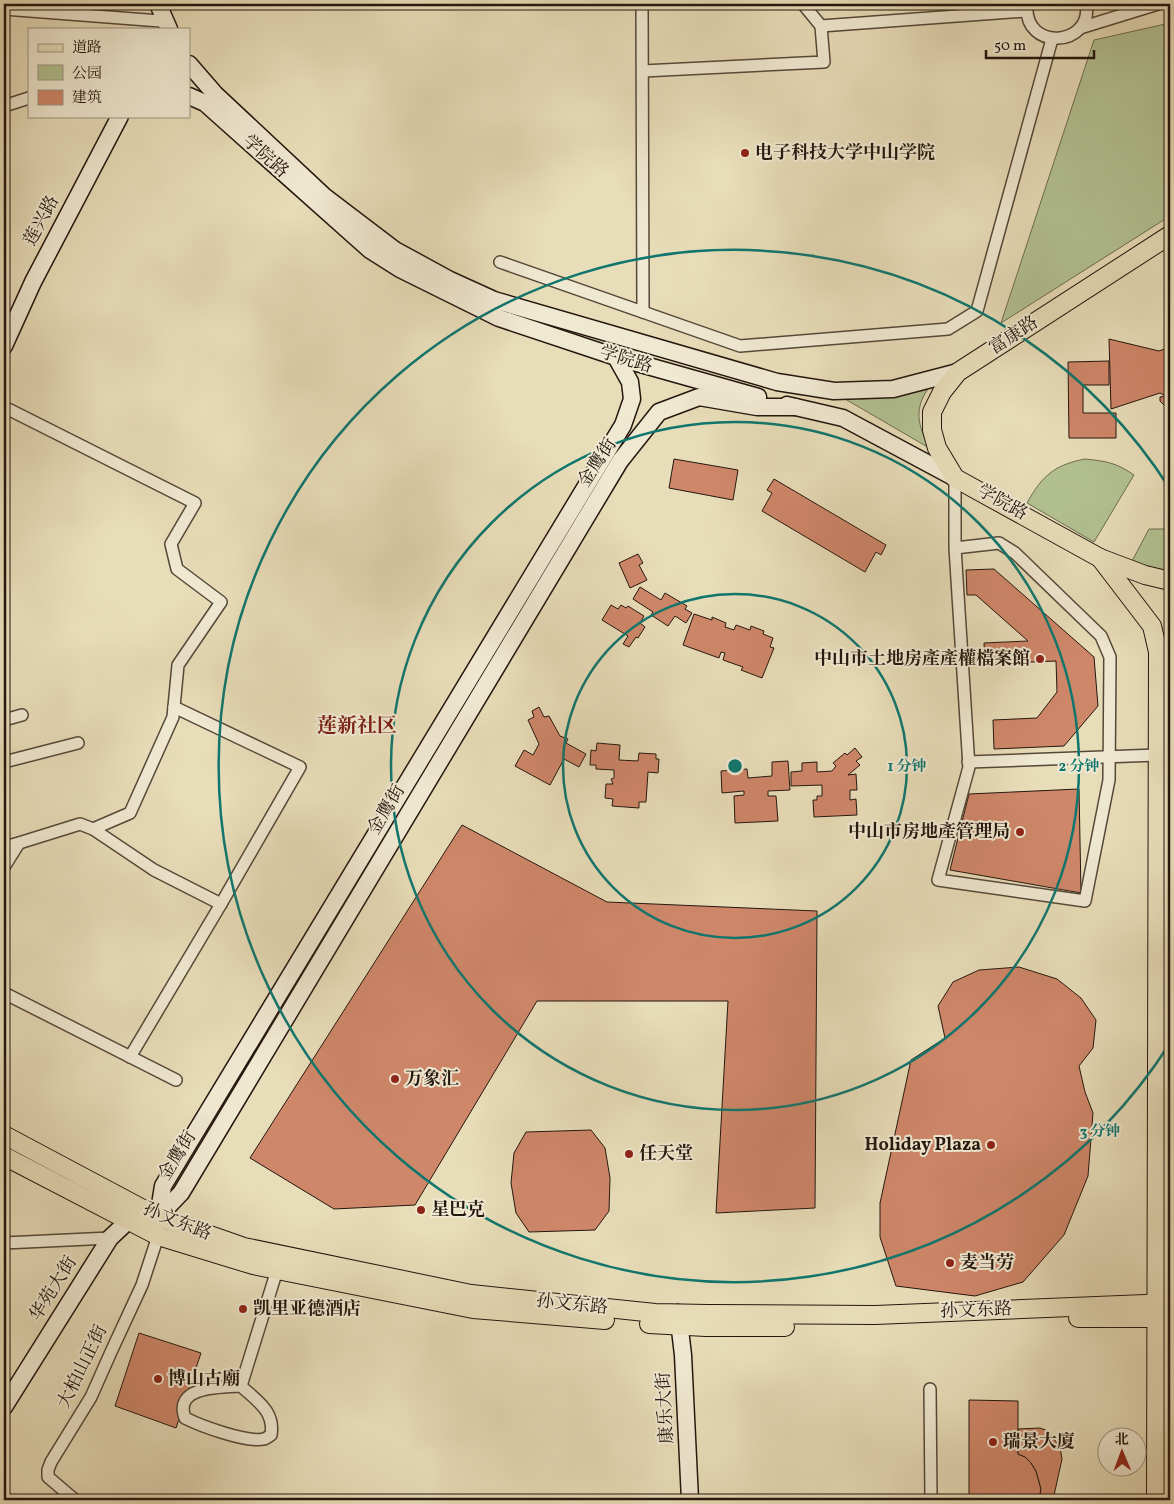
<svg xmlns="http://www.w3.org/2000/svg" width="1174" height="1504" viewBox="0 0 1174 1504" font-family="Vollkorn,'Noto Serif SC',serif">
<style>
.green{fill:#b3c292;stroke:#6c6c50}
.building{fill:#cf876a;stroke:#24160e}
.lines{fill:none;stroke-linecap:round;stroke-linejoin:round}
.street-casing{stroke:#554839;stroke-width:14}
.secondary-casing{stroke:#24160e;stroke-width:19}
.primary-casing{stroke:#24160e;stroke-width:20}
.street{stroke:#f0e9d2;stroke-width:11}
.secondary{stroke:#f0e9d2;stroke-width:16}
.primary{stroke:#e8ddb9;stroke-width:18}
.ring{fill:none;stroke:#0f766e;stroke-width:2.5}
.poi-dot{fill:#8f2418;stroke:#f0e9d2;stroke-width:2}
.labels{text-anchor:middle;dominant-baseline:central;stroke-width:4;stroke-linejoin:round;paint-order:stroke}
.poi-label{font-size:18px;font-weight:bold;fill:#24160e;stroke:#f0e9d2;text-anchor:start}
.street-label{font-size:18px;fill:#24160e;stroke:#f0e9d2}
.quarter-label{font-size:20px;font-weight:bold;fill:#7a1f14;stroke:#f0e9d2}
.centre{fill:#0f766e;stroke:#f0e9d2;stroke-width:2.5}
.ring-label{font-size:15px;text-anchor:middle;font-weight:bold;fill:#0f766e;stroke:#f0e9d2;stroke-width:4;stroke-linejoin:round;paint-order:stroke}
</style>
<rect width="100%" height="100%" fill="#e8ddb9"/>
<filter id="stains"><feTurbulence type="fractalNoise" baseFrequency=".004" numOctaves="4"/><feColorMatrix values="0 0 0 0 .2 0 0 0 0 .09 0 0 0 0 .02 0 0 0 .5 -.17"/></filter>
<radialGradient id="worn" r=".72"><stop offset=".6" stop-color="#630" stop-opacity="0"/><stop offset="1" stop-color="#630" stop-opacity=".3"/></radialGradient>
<!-- green -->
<g class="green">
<path d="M1170,23V216L1001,323L1094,40Z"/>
<path d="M931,385C913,407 917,426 931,449L840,396L863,399Z"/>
<path d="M1085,459C1106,461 1117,463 1134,475L1094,542L1027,503C1042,476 1054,465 1085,459Z"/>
<path d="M1149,529H1170V571L1150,568L1132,561Z"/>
</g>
<!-- building -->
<g class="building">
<path d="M673,4H739L673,7Z"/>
<path d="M1109,339L1159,351L1170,347V396H1166L1160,393L1111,409Z"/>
<path d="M1109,361V385H1083V413H1116V438H1069L1068,362Z"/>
<path d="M1166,396H1170V441H1168L1167,408L1160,401V397Z"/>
<path d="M674,459L738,470L733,500L669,488Z"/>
<path d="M774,479L886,545L881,555L876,552L865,572L762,511L772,493L767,490Z"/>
<path d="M638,554L643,563L639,565L647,580L630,588L619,563Z"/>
<path d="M994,569L1094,657L1098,706L1064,746L994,749L993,720L1037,718L1057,692L1056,661L985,664L984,643L1028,641L976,595H967L966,570Z"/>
<path d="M640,587L661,600L665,593L687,606L685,609L692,613L686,623L675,616L668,626L651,615L653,612L633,599Z"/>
<path d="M611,605L618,609L621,605L626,608L628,606L644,616L640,623L645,627L638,638L636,637L629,647L623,644L628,636L602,620Z"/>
<path d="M694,614L712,620V617L726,623L725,627L734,630L736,625L750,630L751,626L764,631L763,634L773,638L770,647L774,648L762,678L741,670L743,667L723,660L725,653L721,652L719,658L683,645Z"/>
<path d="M539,707L544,717L549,716L560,736L568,739L566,743L586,754L579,767L564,759L550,785L515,766L524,750L533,755L539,744L528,720L534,717L532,711Z"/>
<path d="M597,743L620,745L619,760L638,761L639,753L656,754V759H659L658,773L648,772L646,802H639V808L612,806L613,799L605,798L606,784H613L611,779L614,778V770L596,769V765H590L591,750L596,751Z"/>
<path d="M855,748L862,757L856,761L860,765L848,775L856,774L857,790H850V800L856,799L857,815L814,817L813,800H817V796H822V785L791,786V772L802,771V763L817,762V772L832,771L836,766L833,763L845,753L847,755Z"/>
<path d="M788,761L790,790L768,791V796H776L778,821L735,823L734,796L744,795V791L722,793L721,771L747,769L748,778L772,776V762Z"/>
<path d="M1079,789L1081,893L950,870L969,794Z"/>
<path d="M462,825L607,902L817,911L815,1208L716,1213L728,1001H537L415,1205L334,1209L250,1158Z"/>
<path d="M1019,967L1057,979L1081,998L1096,1020L1093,1048L1079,1066L1085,1092L1093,1113L1088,1176L1064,1235L1023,1282L975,1296L896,1286L880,1237V1203L911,1060L945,1038L938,1006L953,982L979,970Z"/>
<path d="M591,1130L605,1148L610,1178L609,1211L595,1230L529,1232L516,1213L511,1183L514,1153L526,1132Z"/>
<path d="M139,1333L201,1353L176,1428L115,1406Z"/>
<path d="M969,1400L1018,1401V1454L1025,1457L1031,1463L1036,1471L1041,1489L1039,1500H969Z"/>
<path d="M1040,1428L1048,1431L1060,1447L1062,1459L1053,1500H1039L1041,1489L1036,1471L1031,1463L1025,1457L1018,1454V1429Z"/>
</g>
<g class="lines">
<defs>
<g id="street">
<path d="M642,4L643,312"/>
<path d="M1027,4C1023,53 1094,46 1086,4"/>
<path d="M4,9L160,21"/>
<path d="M821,26L1026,11"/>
<path d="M1080,28L1158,4"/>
<path d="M643,71L824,62L821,26L803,4"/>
<path d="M4,106L29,98"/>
<path d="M500,262L740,346L948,329L977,311L1052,39"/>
<path d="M4,408L8,409L195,503L171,544L177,569L221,602L178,665L173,717L130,813L93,829L80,824L19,843L4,867"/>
<path d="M955,548L999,543L1015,553L1101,636L1110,657L1109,780L1085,901L938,880L969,767L955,548V478"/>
<path d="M4,720L22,715"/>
<path d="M4,762L78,743"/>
<path d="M968,762L1157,755"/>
<path d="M93,829L154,870L221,904"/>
<path d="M4,847L19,843"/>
<path d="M4,993L176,1080"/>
<path d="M130,1057L221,904L300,767L174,707"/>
<path d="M4,1243L110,1238"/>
<path d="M241,1386C257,1401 275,1411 271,1435C269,1436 267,1438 264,1439C247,1443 201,1426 185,1418C173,1386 221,1387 241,1386L277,1270"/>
<path d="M930,1389L931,1500"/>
<path d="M75,1500L48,1477V1470L51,1462L91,1397L111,1352L142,1285L158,1236V1230"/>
</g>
<g id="secondary">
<path d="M158,4L169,29"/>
<path d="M189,64L215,94L324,196L395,250L450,280L494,300L777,382L834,391L893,389L958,372"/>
<path d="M189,96L205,103L370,250L400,269L499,318L616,357L758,397"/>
<path d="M4,346L33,282L120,116"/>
<path d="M787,405L843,418L955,478"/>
<path d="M158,1217L181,1193L620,461L659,412L699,397L757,407H795"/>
<path d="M158,1217L163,1186L623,425L632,399L630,382L616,357"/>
<path d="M678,1313L683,1355L690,1500"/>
<path d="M4,1407L110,1238L128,1221L141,1220"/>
</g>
<g id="primary">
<path d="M1170,235L958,372L942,392L932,412V430L937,448L955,478L1100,558L1145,575L1170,581"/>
<path d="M1100,558L1152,626L1158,652L1156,1500"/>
<path d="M4,1135L158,1217L244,1247L471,1294L655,1313L708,1314L875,1315L1170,1303"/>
<path d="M4,1156L158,1236L253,1265L473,1309L605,1320"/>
<path d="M1078,1318H1170"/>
<path d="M649,1324L706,1327H785"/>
</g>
</defs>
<!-- street casing -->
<use href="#street" class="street-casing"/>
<!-- secondary casing -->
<use href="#secondary" class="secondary-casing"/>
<!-- primary casing -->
<use href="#primary" class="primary-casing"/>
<!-- street -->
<use href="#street" class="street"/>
<!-- secondary -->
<use href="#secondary" class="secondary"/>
<!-- primary -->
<use href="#primary" class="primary"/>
</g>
<!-- distance rings -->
<g class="ring">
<circle cx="735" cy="766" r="172"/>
<circle cx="735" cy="766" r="344"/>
<path d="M1170 1043A516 516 0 1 1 1170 489"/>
</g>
<!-- markers -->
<g class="poi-dot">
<circle cx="745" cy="153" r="5"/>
<circle cx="1040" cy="659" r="5"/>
<circle cx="1020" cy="832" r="5"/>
<circle cx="395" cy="1079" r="5"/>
<circle cx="991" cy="1145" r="5"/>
<circle cx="629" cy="1154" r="5"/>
<circle cx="421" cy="1210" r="5"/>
<circle cx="950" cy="1263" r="5"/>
<circle cx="243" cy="1309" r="5"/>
<circle cx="158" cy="1379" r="5"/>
<circle cx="993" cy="1442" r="5"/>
</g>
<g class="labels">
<!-- poi labels -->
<g class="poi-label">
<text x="755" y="153">电子科技大学中山学院</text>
<text x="1030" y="659" text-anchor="end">中山市土地房產產權檔案館</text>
<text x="1010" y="832" text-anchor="end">中山市房地產管理局</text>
<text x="405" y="1079">万象汇</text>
<text x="981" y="1145" text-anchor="end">Holiday Plaza</text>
<text x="639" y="1154">任天堂</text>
<text x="431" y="1210">星巴克</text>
<text x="960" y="1263">麦当劳</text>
<text x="253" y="1309">凯里亚德酒店</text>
<text x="168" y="1379">博山古廟</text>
<text x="1003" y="1442">瑞景大廈</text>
</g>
<!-- street labels -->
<g class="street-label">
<text transform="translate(265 157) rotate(42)">学院路</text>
<text transform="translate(42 221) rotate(-62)">莲兴路</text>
<text transform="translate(1014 336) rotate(-33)">富康路</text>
<text transform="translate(626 360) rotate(17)">学院路</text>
<text transform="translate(598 463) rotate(-57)">金鹰街</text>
<text transform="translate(1002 503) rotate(29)">学院路</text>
<text transform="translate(387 810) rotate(-59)">金鹰街</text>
<text transform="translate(178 1156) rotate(-58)">金鹰街</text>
<text transform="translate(177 1222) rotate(22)">孙文东路</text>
<text transform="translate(54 1289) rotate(-58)">华苑大街</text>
<text transform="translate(572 1305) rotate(6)">孙文东路</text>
<text transform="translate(976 1311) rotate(-2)">孙文东路</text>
<text transform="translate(83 1367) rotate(-64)">大柏山正街</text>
<text transform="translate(666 1408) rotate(-93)">康乐大街</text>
</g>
<!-- quarter labels -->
<g class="quarter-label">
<text x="357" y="727">莲新社区</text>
</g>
</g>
<circle cx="735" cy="766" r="8" class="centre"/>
<g class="ring-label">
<text x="907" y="771">1 分钟</text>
<text x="1079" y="771">2 分钟</text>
<text x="1100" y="1136">3 分钟</text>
</g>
<!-- margin -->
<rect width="1174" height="1504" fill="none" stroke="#e8ddb9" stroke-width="20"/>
<rect x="5" y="5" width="1164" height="1494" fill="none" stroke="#24160e" stroke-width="2.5"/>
<rect x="10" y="10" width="1154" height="1484" fill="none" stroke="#24160e"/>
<!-- legend -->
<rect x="28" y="28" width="162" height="90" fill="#f0e9d2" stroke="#9e9584"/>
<rect x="38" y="44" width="25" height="8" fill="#e8ddb9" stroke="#9e9584"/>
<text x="72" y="52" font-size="15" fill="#24160e">道路</text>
<rect x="38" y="65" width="25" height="15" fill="#b3c292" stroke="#9e9584"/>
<text x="72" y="78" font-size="15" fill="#24160e">公园</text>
<rect x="38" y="90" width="25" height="15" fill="#cf876a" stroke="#9e9584"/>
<text x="72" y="102" font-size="15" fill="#24160e">建筑</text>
<!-- north arrow -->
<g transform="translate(1122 1452) rotate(359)"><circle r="24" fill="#f0e9d2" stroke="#9e9584"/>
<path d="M0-4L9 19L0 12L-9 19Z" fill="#8f2418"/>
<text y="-8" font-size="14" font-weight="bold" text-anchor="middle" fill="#24160e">北</text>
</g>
<!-- scale -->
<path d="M986 50v8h108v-8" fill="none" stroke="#24160e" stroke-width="2.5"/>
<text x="994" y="50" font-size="15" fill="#24160e" stroke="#f0e9d2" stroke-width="4" paint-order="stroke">50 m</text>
<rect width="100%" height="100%" filter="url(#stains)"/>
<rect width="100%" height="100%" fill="url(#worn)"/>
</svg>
